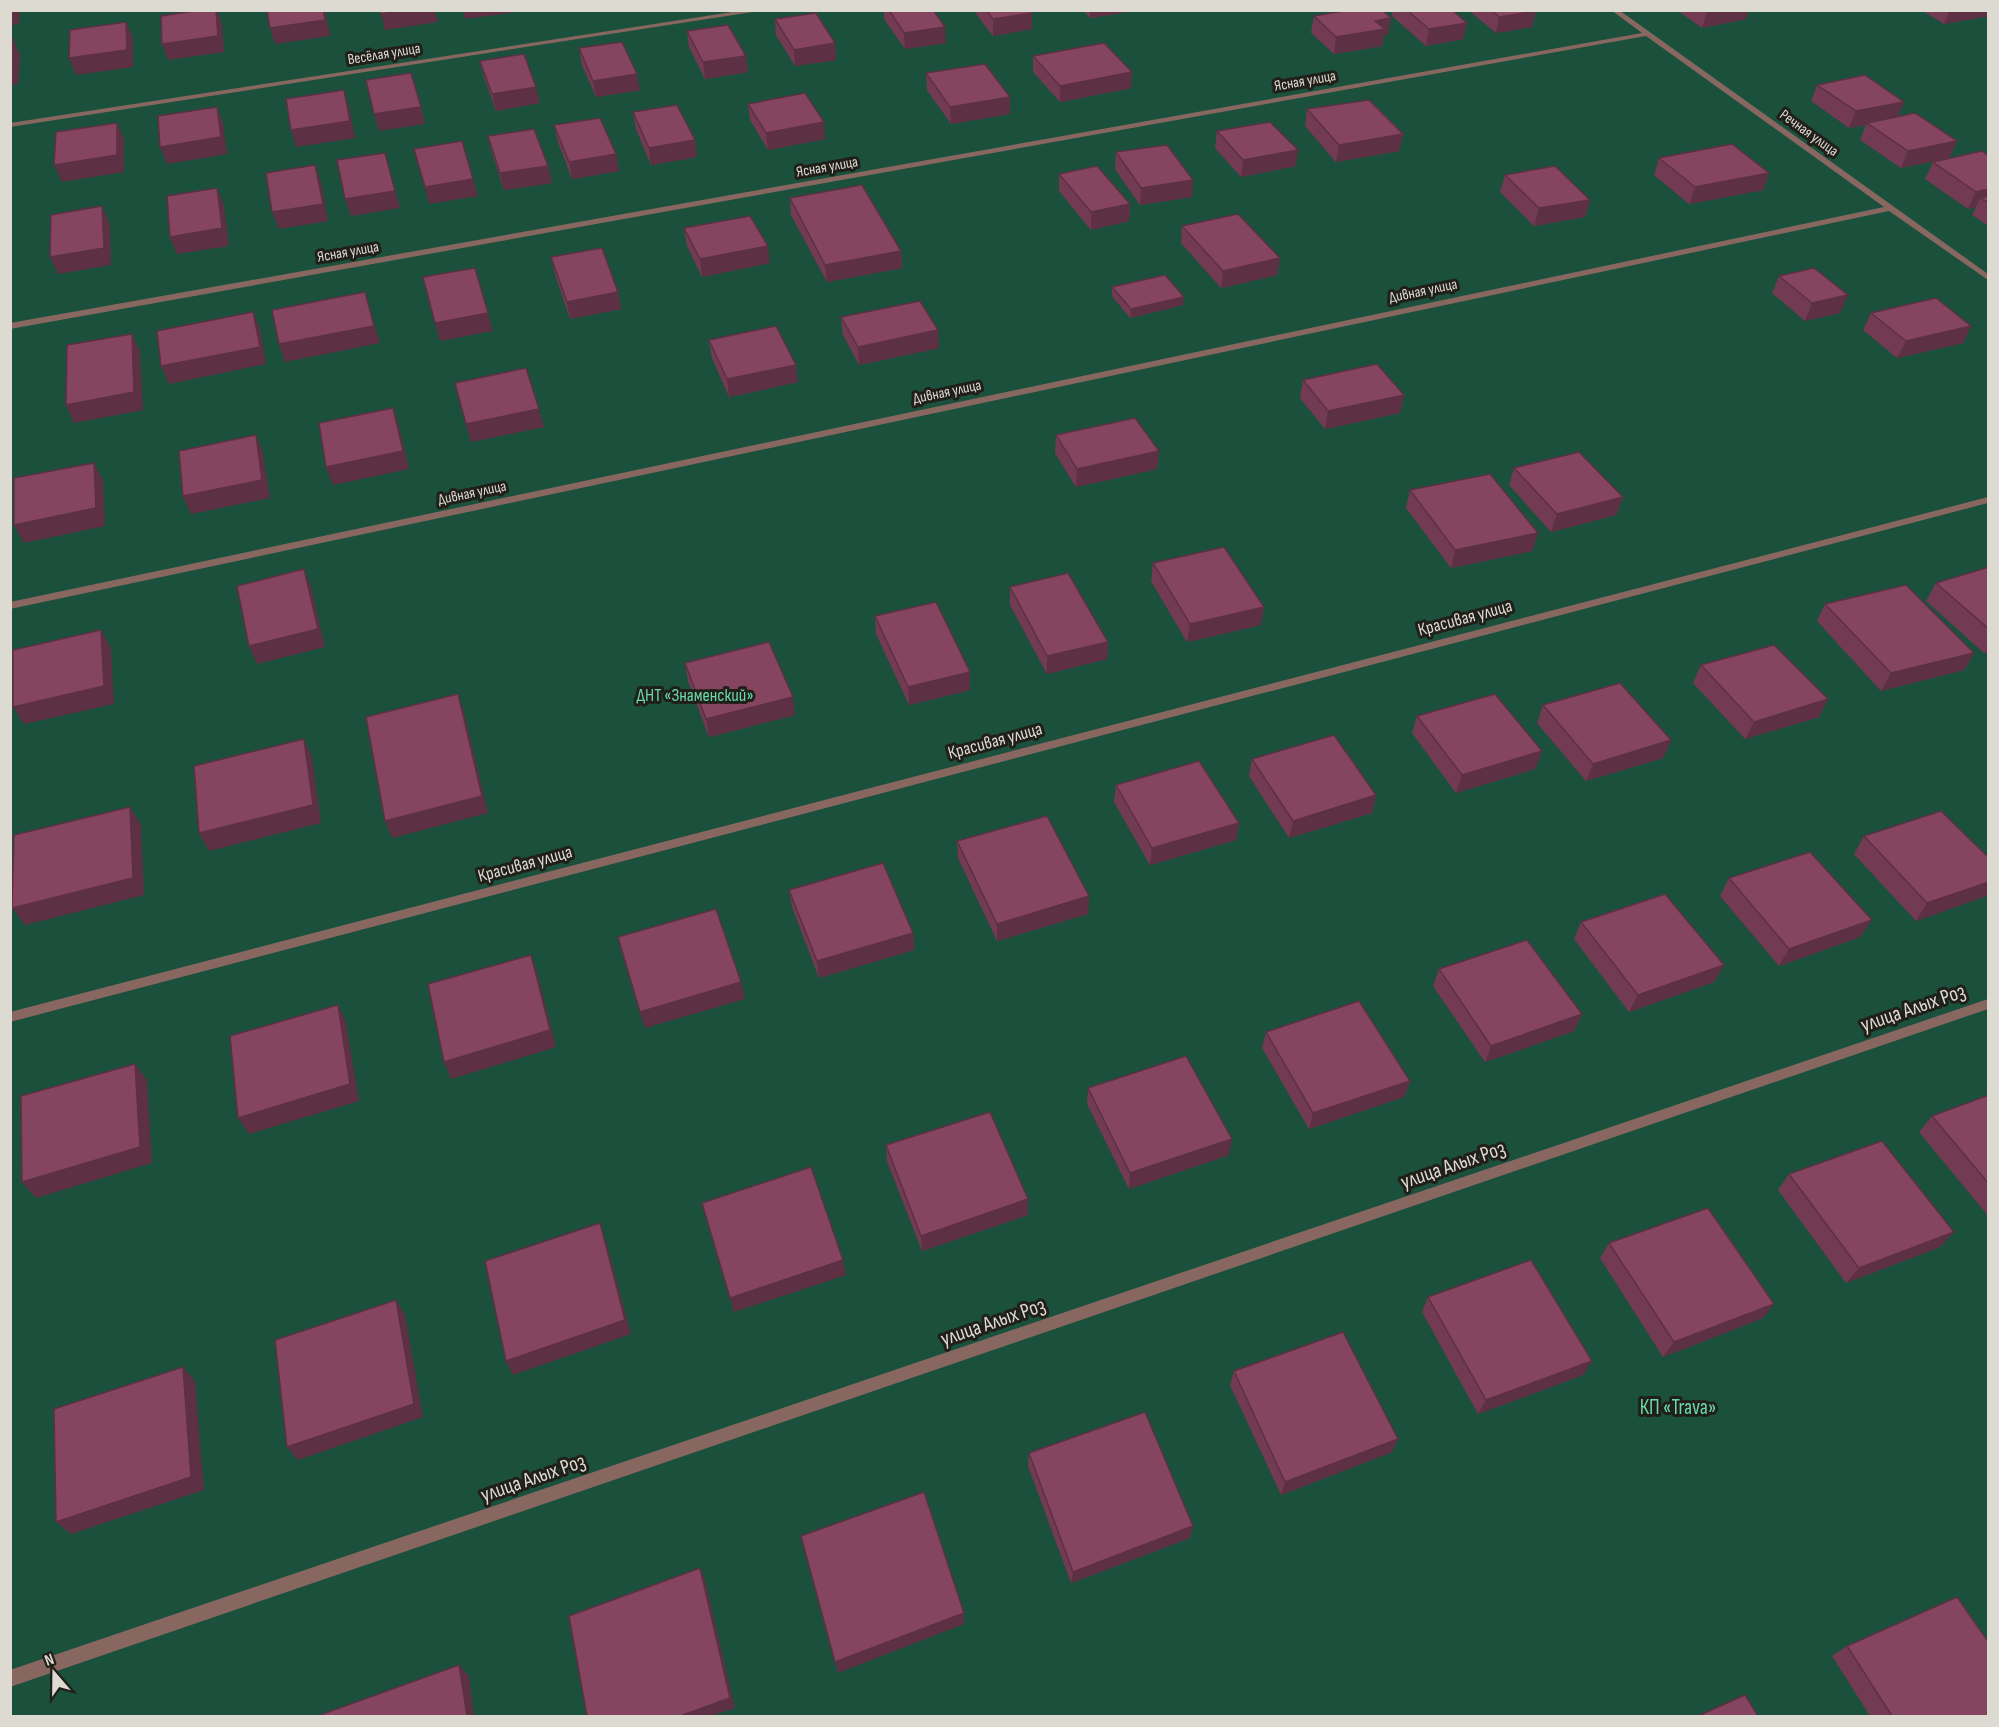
<svg xmlns="http://www.w3.org/2000/svg" width="1999" height="1727" viewBox="0 0 1999 1727" font-family="'Sofia Sans Condensed',sans-serif">
<style>
.green{fill:#1a503c}
.lines{fill:none;stroke-linecap:round;stroke-linejoin:round}
.minor{fill:#876760;fill-rule:evenodd}
.wall{fill:#723b53}
.shaded-wall{fill:#5d3043}
.building{fill:#854560;stroke:#5d3043;stroke-width:1.5}
.labels{text-anchor:middle;dominant-baseline:central;stroke-width:6;stroke-linejoin:round;paint-order:stroke}
.far-street-label{font-size:15px;fill:#dddad2;stroke:#211f19}
.street-label{font-size:18px;fill:#dddad2;stroke:#211f19}
.park-label{font-size:18px;fill:#68d9ab;stroke:#211f19}
.near-street-label{font-size:21px;fill:#dddad2;stroke:#211f19}
.near-park-label{font-size:21px;fill:#68d9ab;stroke:#211f19}
</style>
<rect width="100%" height="100%" fill="#3c372b"/>
<!-- green -->
<rect class="green" x="11" y="11" width="1977" height="1705"/>
<g class="lines">
<!-- minor -->
<g class="minor">
<path d="M745,10H765L10,127V123Z"/>
<path d="M1611,10H1619L1988,274V280L1889,211L10,609V602L1884,207L1646,36L10,329V323L1642,33Z"/>
<path d="M1988,497V503L10,1022V1012Z"/>
<path d="M1988,999V1009L10,1687V1670Z"/>
</g>
</g>
<!-- wall -->
<g class="wall">
<path d="M884,10H933L946,43L905,49L884,19Z"/>
<path d="M973,10H1030L1032,13V29L993,36Z"/>
<path d="M1083,10H1128V12L1090,18Z"/>
<path d="M1393,10H1452L1467,23L1463,39L1426,46L1392,16Z"/>
<path d="M1468,10H1535L1536,11L1532,27L1496,33Z"/>
<path d="M1677,10H1749L1746,19L1702,28Z"/>
<path d="M1921,10H1989V16L1944,24Z"/>
<path d="M1314,16L1388,35H1384L1382,46L1334,54L1311,33Z"/>
<path d="M775,19L836,60L795,66L776,35Z"/>
<path d="M687,31L748,72L705,79L689,47Z"/>
<path d="M579,48L640,90L596,97L582,65Z"/>
<path d="M1033,56L1131,88L1060,102L1033,72Z"/>
<path d="M480,61L540,103L496,111L484,77Z"/>
<path d="M926,73L1010,114L951,124L927,90Z"/>
<path d="M1817,85L1904,102L1897,117L1957,141L1949,158L1901,168L1860,140L1866,125L1849,128L1811,101Z"/>
<path d="M748,104L825,139L768,150L750,120Z"/>
<path d="M1307,109L1403,134L1399,151L1336,162L1305,126Z"/>
<path d="M633,112L695,140L697,157L651,165L636,129Z"/>
<path d="M554,125L616,154L619,171L572,179L558,142Z"/>
<path d="M1217,131L1296,166L1241,177L1215,148Z"/>
<path d="M488,136L548,166L552,183L504,190L492,153Z"/>
<path d="M1116,152L1192,197L1140,205L1115,169Z"/>
<path d="M1989,156V226L1972,215L1976,207L1968,209L1925,179L1933,162Z"/>
<path d="M1659,158L1769,173L1763,190L1689,204L1654,175Z"/>
<path d="M1059,174L1130,204L1129,221L1091,230L1059,191Z"/>
<path d="M1505,175L1590,200L1585,217L1534,226L1500,192Z"/>
<path d="M790,198L901,251L902,268L827,282L791,215Z"/>
<path d="M1182,226L1280,258L1277,275L1221,288L1181,243Z"/>
<path d="M684,228L770,263L702,277L687,246Z"/>
<path d="M551,257L618,292L621,309L570,319L555,274Z"/>
<path d="M1779,276L1840,313L1805,321L1772,293Z"/>
<path d="M1112,287L1183,305L1130,318L1112,296Z"/>
<path d="M1871,313L1971,326L1963,343L1897,358L1863,330Z"/>
<path d="M841,317L939,348L859,365L843,335Z"/>
<path d="M709,340L798,382L729,397L712,358Z"/>
<path d="M1303,380L1404,395L1400,413L1325,429L1300,398Z"/>
<path d="M1056,435L1159,451L1157,469L1076,487L1055,453Z"/>
<path d="M1514,468L1623,497L1616,515L1551,532L1509,485Z"/>
<path d="M1410,490L1538,533L1532,551L1451,568L1406,508Z"/>
<path d="M1153,563L1261,625L1187,642L1151,581Z"/>
<path d="M1989,567V652L1984,653L1926,601L1936,583Z"/>
<path d="M1010,587L1108,642L1107,659L1047,674L1010,605Z"/>
<path d="M1825,604L1974,653L1964,670L1881,691L1817,621Z"/>
<path d="M875,616L970,672V690L909,705L876,634Z"/>
<path d="M685,663L795,715L709,737L688,681Z"/>
<path d="M1701,665L1819,717L1745,739L1693,683Z"/>
<path d="M1543,705L1671,740L1663,758L1586,781L1537,723Z"/>
<path d="M1417,716L1542,751L1535,769L1456,793L1412,733Z"/>
<path d="M1252,759L1376,795L1372,813L1289,838L1249,776Z"/>
<path d="M1116,785L1239,823L1236,840L1150,865L1114,802Z"/>
<path d="M1864,836L1989,858V895L1916,921L1854,854Z"/>
<path d="M957,841L1089,896L1088,914L997,941L958,858Z"/>
<path d="M1729,878L1860,937L1779,966L1720,896Z"/>
<path d="M789,890L913,933L914,950L819,978L792,907Z"/>
<path d="M1581,922L1724,965L1714,982L1629,1012L1574,939Z"/>
<path d="M1439,969L1582,1014L1574,1031L1485,1062L1433,986Z"/>
<path d="M1266,1032L1410,1081L1404,1097L1309,1129L1262,1048Z"/>
<path d="M1088,1088L1229,1155L1129,1189L1087,1104Z"/>
<path d="M1989,1095V1217L1919,1132L1932,1116Z"/>
<path d="M886,1145L1028,1199V1215L922,1251L887,1161Z"/>
<path d="M1789,1174L1940,1247L1846,1283L1778,1190Z"/>
<path d="M1609,1243L1763,1318L1663,1357L1600,1258Z"/>
<path d="M1428,1297L1583,1375L1478,1414L1422,1312Z"/>
<path d="M1234,1371L1392,1452L1281,1495L1230,1385Z"/>
<path d="M1029,1453L1193,1526L1190,1538L1071,1583L1028,1466Z"/>
<path d="M1847,1646L1989,1716H1870L1832,1656Z"/>
</g>
<!-- shaded-wall -->
<g class="shaded-wall">
<path d="M10,10H20L19,24L10,25Z"/>
<path d="M217,10L222,24L224,52L168,60L162,44Z"/>
<path d="M323,10H325L330,36L275,44L270,28Z"/>
<path d="M403,10H435L438,22L385,30L381,14Z"/>
<path d="M463,10H516L517,12L465,19Z"/>
<path d="M1090,10H1128V12L1090,18Z"/>
<path d="M1712,10H1749L1746,19L1702,28L1707,12Z"/>
<path d="M1950,10H1989V16L1944,24Z"/>
<path d="M1536,11L1532,27L1496,33L1499,17Z"/>
<path d="M1032,13V29L993,36V19Z"/>
<path d="M1391,18L1388,35H1384L1382,46L1334,54L1336,37L1375,21Z"/>
<path d="M126,22L133,38V67L76,75L69,58Z"/>
<path d="M1467,23L1463,39L1426,46L1429,29Z"/>
<path d="M945,27L946,43L905,49L904,33Z"/>
<path d="M13,39L20,55L18,84L10,85V67Z"/>
<path d="M835,43L836,60L795,66L794,50Z"/>
<path d="M746,56L748,72L705,79L703,62Z"/>
<path d="M1132,72L1131,88L1060,102V86Z"/>
<path d="M637,74L640,90L596,97L593,81Z"/>
<path d="M536,87L540,103L496,111L492,94Z"/>
<path d="M344,90L349,107L355,138L296,147L291,130Z"/>
<path d="M1010,97V114L951,124L950,107Z"/>
<path d="M1904,102L1897,118L1867,123L1866,125L1849,128L1856,111Z"/>
<path d="M217,107L223,123L227,154L167,164L160,147Z"/>
<path d="M421,107L425,124L379,131L374,114Z"/>
<path d="M824,122L825,139L768,150L766,133Z"/>
<path d="M117,123L124,139V172L62,182L54,165Z"/>
<path d="M1403,134L1399,151L1336,162L1339,145Z"/>
<path d="M695,140L697,157L651,165L649,148Z"/>
<path d="M1957,141L1949,158L1901,168L1908,151Z"/>
<path d="M1298,150L1296,166L1241,177L1243,160Z"/>
<path d="M385,153L400,208L351,216L345,199Z"/>
<path d="M616,154L619,171L572,179L569,162Z"/>
<path d="M315,165L321,182L328,221L279,229L272,212Z"/>
<path d="M548,166L552,183L504,190L500,173Z"/>
<path d="M1769,173L1763,190L1689,204L1695,187Z"/>
<path d="M473,179L478,196L429,204L425,187Z"/>
<path d="M1193,180L1192,197L1140,205L1141,188Z"/>
<path d="M217,188L224,205L229,246L177,254L170,237Z"/>
<path d="M1989,189V203L1980,198L1976,207L1968,209L1976,192Z"/>
<path d="M1590,200L1585,217L1534,226L1539,208Z"/>
<path d="M1130,204L1129,221L1091,230V212Z"/>
<path d="M102,206L110,224L111,265L58,274L50,257Z"/>
<path d="M768,246L770,263L702,277L700,259Z"/>
<path d="M901,251L902,268L827,282L825,265Z"/>
<path d="M1280,258L1277,275L1221,288L1223,271Z"/>
<path d="M365,292L380,343L285,362L279,344Z"/>
<path d="M618,292L621,309L570,319L567,302Z"/>
<path d="M1848,295L1840,313L1805,321L1812,303Z"/>
<path d="M1184,297L1183,305L1130,318L1131,309Z"/>
<path d="M253,312L260,329L266,364L169,384L161,366Z"/>
<path d="M488,313L493,331L440,341L435,323Z"/>
<path d="M1971,326L1963,343L1897,358L1906,341Z"/>
<path d="M938,330L939,348L859,365L858,347Z"/>
<path d="M132,334L140,351L143,410L74,423L66,405Z"/>
<path d="M796,365L798,382L729,397L727,379Z"/>
<path d="M1404,395L1400,413L1325,429L1328,411Z"/>
<path d="M393,408L399,426L409,469L333,485L326,467Z"/>
<path d="M539,409L544,427L471,442L466,424Z"/>
<path d="M256,435L263,453L270,498L191,514L183,496Z"/>
<path d="M1159,451L1157,469L1076,487L1077,469Z"/>
<path d="M94,463L103,480L105,526L24,543L14,525Z"/>
<path d="M1623,497L1616,515L1551,532L1557,514Z"/>
<path d="M1538,533L1532,551L1451,568L1455,550Z"/>
<path d="M304,569L311,587L325,647L257,664L249,646Z"/>
<path d="M1264,607L1261,625L1187,642L1190,624Z"/>
<path d="M101,630L111,648L114,704L24,724L13,707Z"/>
<path d="M1108,642L1107,659L1047,674V656Z"/>
<path d="M1974,653L1964,670L1881,691L1891,673Z"/>
<path d="M970,672V690L909,705L908,687Z"/>
<path d="M458,694L464,712L488,813L392,838L385,821Z"/>
<path d="M793,697L795,715L709,737L706,719Z"/>
<path d="M1828,699L1819,717L1745,739L1754,722Z"/>
<path d="M304,739L312,757L321,823L209,851L199,833Z"/>
<path d="M1671,740L1663,758L1586,781L1593,764Z"/>
<path d="M1542,751L1535,769L1456,793L1462,775Z"/>
<path d="M1376,795L1372,813L1289,838L1293,821Z"/>
<path d="M130,807L141,825L144,895L25,925L12,908Z"/>
<path d="M1239,823L1236,840L1150,865L1152,848Z"/>
<path d="M1989,882V895L1916,921L1927,903Z"/>
<path d="M1089,896L1088,914L997,941V924Z"/>
<path d="M1872,920L1860,937L1779,966L1789,949Z"/>
<path d="M913,933L914,950L819,978L817,961Z"/>
<path d="M531,955L537,972L556,1047L451,1079L444,1062Z"/>
<path d="M1724,965L1714,982L1629,1012L1638,995Z"/>
<path d="M741,982L745,999L645,1028L640,1012Z"/>
<path d="M338,1005L346,1022L359,1101L249,1134L238,1118Z"/>
<path d="M1582,1014L1574,1031L1485,1062L1491,1046Z"/>
<path d="M135,1064L147,1080L152,1163L36,1198L22,1182Z"/>
<path d="M1410,1081L1404,1097L1309,1129L1313,1113Z"/>
<path d="M1232,1139L1229,1155L1129,1189L1130,1173Z"/>
<path d="M1028,1199V1215L922,1251L921,1236Z"/>
<path d="M600,1223L605,1238L631,1334L513,1375L506,1361Z"/>
<path d="M1954,1232L1940,1247L1846,1283L1859,1268Z"/>
<path d="M843,1260L846,1275L734,1312L730,1298Z"/>
<path d="M396,1300L405,1315L423,1417L298,1460L287,1447Z"/>
<path d="M1774,1304L1763,1318L1663,1357L1674,1342Z"/>
<path d="M1592,1361L1583,1375L1478,1414L1486,1400Z"/>
<path d="M183,1367L195,1381L204,1490L71,1534L56,1522Z"/>
<path d="M1398,1439L1392,1452L1281,1495L1285,1482Z"/>
<path d="M1193,1526L1190,1538L1071,1583L1073,1572Z"/>
<path d="M700,1568L705,1580L735,1708L711,1716H680Z"/>
<path d="M964,1613V1624L838,1673L835,1662Z"/>
<path d="M459,1665L469,1676L474,1716H467Z"/>
</g>
<!-- building -->
<g class="building">
<path d="M201,10H216L218,36L162,44L161,16Z"/>
<path d="M267,10H323L325,20L270,28Z"/>
<path d="M380,10H403L381,14Z"/>
<path d="M889,10H933L945,27L904,33Z"/>
<path d="M986,10H1030L1032,13L993,19Z"/>
<path d="M1350,10H1382L1391,18L1375,21L1385,29L1336,37L1314,16Z"/>
<path d="M1407,10H1452L1467,23L1429,29Z"/>
<path d="M1491,10H1535L1536,11L1499,17Z"/>
<path d="M816,13L835,43L794,50L775,19Z"/>
<path d="M126,22L127,50L69,58L70,30Z"/>
<path d="M728,25L746,56L703,62L687,31Z"/>
<path d="M10,39H13L10,67Z"/>
<path d="M622,42L637,74L593,81L579,48Z"/>
<path d="M1104,43L1132,72L1060,86L1033,56Z"/>
<path d="M524,54L536,87L492,94L480,61Z"/>
<path d="M985,64L1010,97L950,107L926,73Z"/>
<path d="M411,73L421,107L374,114L366,80Z"/>
<path d="M1865,75L1904,102L1856,111L1817,85Z"/>
<path d="M344,90L350,121L291,130L286,99Z"/>
<path d="M805,93L824,122L766,133L748,104Z"/>
<path d="M1369,100L1403,134L1339,145L1307,109Z"/>
<path d="M677,105L695,140L649,148L633,112Z"/>
<path d="M217,107L221,137L160,147L158,116Z"/>
<path d="M1915,113L1957,141L1908,151L1867,123Z"/>
<path d="M600,118L616,154L569,162L554,125Z"/>
<path d="M1270,122L1298,150L1243,160L1217,131Z"/>
<path d="M117,123V155L54,165L56,132Z"/>
<path d="M534,129L548,166L500,173L488,136Z"/>
<path d="M462,141L473,179L425,187L414,149Z"/>
<path d="M1732,144L1769,173L1695,187L1659,158Z"/>
<path d="M1167,145L1193,180L1141,188L1116,152Z"/>
<path d="M1982,151L1989,156V189L1976,192L1933,162Z"/>
<path d="M385,153L395,191L345,199L337,160Z"/>
<path d="M315,165L323,204L272,212L266,173Z"/>
<path d="M1097,166L1130,204L1091,212L1059,174Z"/>
<path d="M1555,166L1590,200L1539,208L1505,175Z"/>
<path d="M862,185L901,251L825,265L790,198Z"/>
<path d="M217,188L222,228L170,237L167,196Z"/>
<path d="M1989,196V203L1980,198Z"/>
<path d="M102,206L104,248L50,257L51,215Z"/>
<path d="M1238,214L1280,258L1223,271L1182,226Z"/>
<path d="M750,216L768,246L700,259L684,228Z"/>
<path d="M602,248L618,292L567,302L551,257Z"/>
<path d="M475,268L488,313L435,323L423,277Z"/>
<path d="M1814,268L1848,295L1812,303L1779,276Z"/>
<path d="M1165,275L1184,297L1131,309L1112,287Z"/>
<path d="M365,292L374,326L279,344L272,310Z"/>
<path d="M1936,298L1971,326L1906,341L1871,313Z"/>
<path d="M920,301L938,330L858,347L841,317Z"/>
<path d="M253,312L260,347L161,366L157,331Z"/>
<path d="M776,326L796,365L727,379L709,340Z"/>
<path d="M132,334L134,392L66,405L67,345Z"/>
<path d="M1377,364L1404,395L1328,411L1303,380Z"/>
<path d="M526,368L539,409L466,424L455,383Z"/>
<path d="M393,408L403,451L326,467L319,423Z"/>
<path d="M1135,418L1159,451L1077,469L1056,435Z"/>
<path d="M256,435L262,480L183,496L179,451Z"/>
<path d="M1579,452L1623,497L1557,514L1514,468Z"/>
<path d="M94,463L96,508L14,525V478Z"/>
<path d="M1490,474L1538,533L1455,550L1410,490Z"/>
<path d="M1224,547L1264,607L1190,624L1153,563Z"/>
<path d="M1989,567V629L1936,583Z"/>
<path d="M304,569L318,629L249,646L237,586Z"/>
<path d="M1068,573L1108,642L1047,656L1010,587Z"/>
<path d="M1906,585L1974,653L1891,673L1825,604Z"/>
<path d="M936,602L970,672L908,687L875,616Z"/>
<path d="M101,630L104,686L13,707V650Z"/>
<path d="M769,642L793,697L706,719L685,663Z"/>
<path d="M1774,645L1828,699L1754,722L1701,665Z"/>
<path d="M1620,683L1671,740L1593,764L1543,705Z"/>
<path d="M458,694L482,796L385,821L366,717Z"/>
<path d="M1495,694L1542,751L1462,775L1417,716Z"/>
<path d="M1334,735L1376,795L1293,821L1252,759Z"/>
<path d="M304,739L313,805L199,833L194,766Z"/>
<path d="M1199,761L1239,823L1152,848L1116,785Z"/>
<path d="M130,807L133,878L12,908L14,835Z"/>
<path d="M1941,811L1989,858V882L1927,903L1864,836Z"/>
<path d="M1047,816L1089,896L997,924L957,841Z"/>
<path d="M1810,852L1872,920L1789,949L1729,878Z"/>
<path d="M883,863L913,933L817,961L789,890Z"/>
<path d="M1665,894L1724,965L1638,995L1581,922Z"/>
<path d="M716,909L741,982L640,1012L618,937Z"/>
<path d="M1527,940L1582,1014L1491,1046L1439,969Z"/>
<path d="M531,955L550,1030L444,1062L428,984Z"/>
<path d="M1359,1001L1410,1081L1313,1113L1266,1032Z"/>
<path d="M338,1005L350,1084L238,1118L230,1036Z"/>
<path d="M1186,1056L1232,1139L1130,1173L1088,1088Z"/>
<path d="M135,1064L140,1147L22,1182L21,1096Z"/>
<path d="M1989,1095V1184L1932,1116Z"/>
<path d="M990,1112L1028,1199L921,1236L886,1145Z"/>
<path d="M1882,1141L1954,1232L1859,1268L1789,1174Z"/>
<path d="M811,1167L843,1260L730,1298L702,1203Z"/>
<path d="M1708,1208L1774,1304L1674,1342L1609,1243Z"/>
<path d="M600,1223L625,1320L506,1361L485,1261Z"/>
<path d="M1531,1260L1592,1361L1486,1400L1428,1297Z"/>
<path d="M396,1300L414,1404L287,1447L275,1340Z"/>
<path d="M1343,1332L1398,1439L1285,1482L1234,1371Z"/>
<path d="M183,1367L191,1477L56,1522L54,1409Z"/>
<path d="M1145,1412L1193,1526L1073,1572L1029,1453Z"/>
<path d="M924,1492L964,1613L835,1662L801,1536Z"/>
<path d="M700,1568L730,1698L680,1716H587L569,1616Z"/>
<path d="M1957,1597L1989,1643V1716H1892L1847,1646Z"/>
<path d="M459,1665L467,1716H320V1715Z"/>
<path d="M1745,1695L1758,1716H1698Z"/>
</g>
<g class="labels">
<!-- far-street labels -->
<g class="far-street-label">
<text transform="translate(384 54) rotate(-9)">Весёлая улица</text>
<text transform="translate(1305 81) rotate(-10)">Ясная улица</text>
<text transform="translate(1809 133) rotate(36)">Речная улица</text>
<text transform="translate(827 167) rotate(-10)">Ясная улица</text>
<text transform="translate(348 252) rotate(-10)">Ясная улица</text>
<text transform="translate(1423 291) rotate(-12)">Дивная улица</text>
<text transform="translate(947 392) rotate(-12)">Дивная улица</text>
<text transform="translate(472 493) rotate(-12)">Дивная улица</text>
</g>
<!-- street labels -->
<g class="street-label">
<text transform="translate(1465 618) rotate(-15)">Красивая улица</text>
<text transform="translate(995 741) rotate(-15)">Красивая улица</text>
<text transform="translate(525 864) rotate(-15)">Красивая улица</text>
</g>
<!-- park labels -->
<g class="park-label">
<text x="695" y="695">ДНТ «Знаменский»</text>
</g>
<!-- near-street labels -->
<g class="near-street-label">
<text transform="translate(1913 1008) rotate(-19)">улица Алых Роз</text>
<text transform="translate(1453 1165) rotate(-19)">улица Алых Роз</text>
<text transform="translate(993 1322) rotate(-19)">улица Алых Роз</text>
<text transform="translate(533 1478) rotate(-19)">улица Алых Роз</text>
</g>
<!-- near-park labels -->
<g class="near-park-label">
<text x="1678" y="1407">КП «Trava»</text>
</g>
</g>
<!-- border -->
<rect width="1999" height="1727" fill="none" stroke="#dddad2" stroke-width="24"/>
<!-- north arrow -->
<g transform="translate(54 1673) rotate(340)" stroke="#211f19" stroke-width="4.5" paint-order="stroke">
<path d="M0-4.5L10 22L0 15L-10 22Z" fill="#dddad2"/>
<text y="-9" font-size="16" font-weight="bold" text-anchor="middle" fill="#dddad2">N</text>
</g>
</svg>
